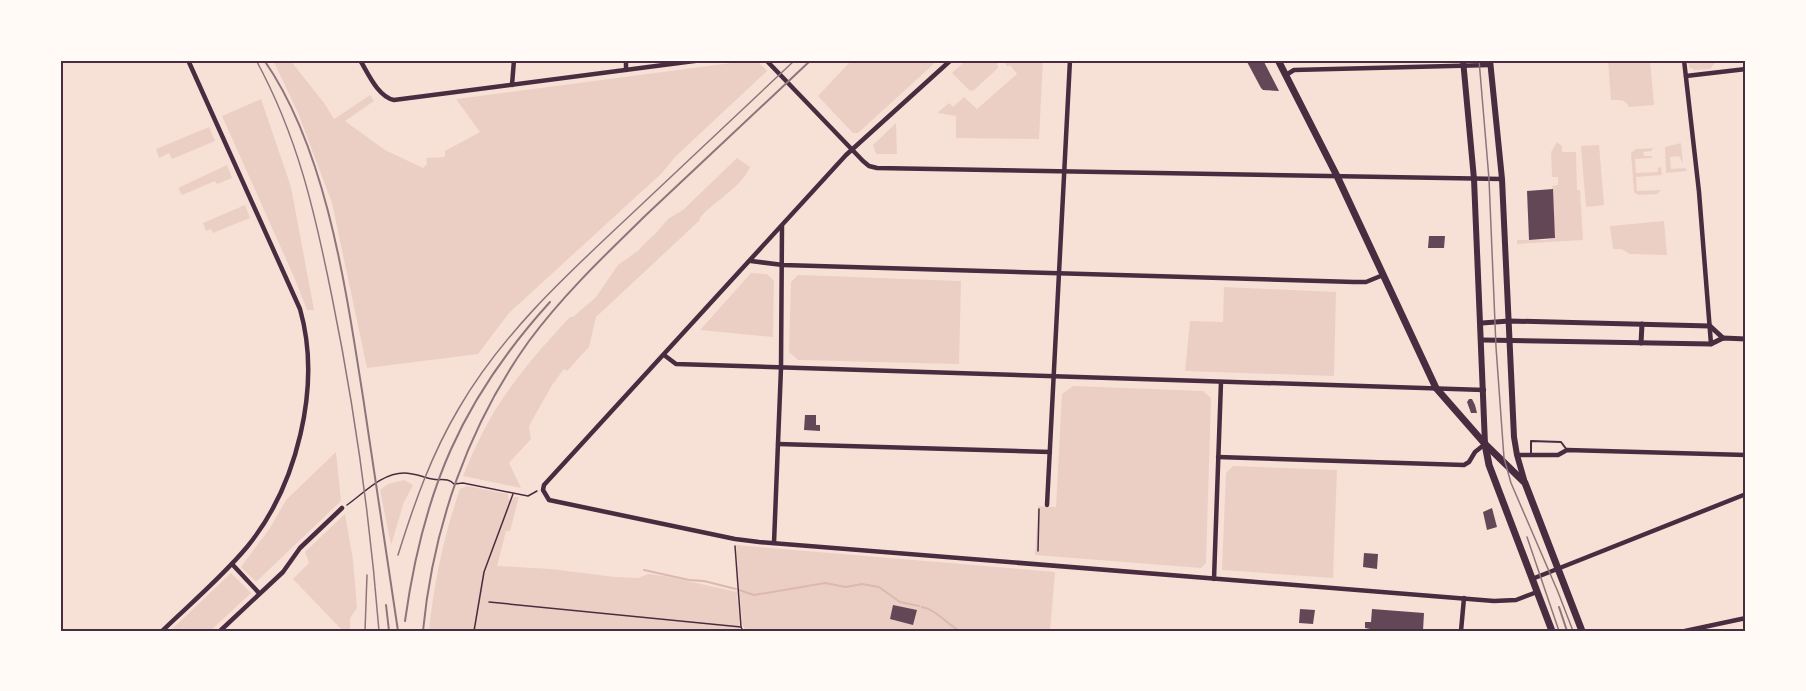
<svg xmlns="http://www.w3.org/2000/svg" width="1806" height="691" viewBox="0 0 1806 691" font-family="'Exo 2',sans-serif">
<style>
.green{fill:#ebcfc5}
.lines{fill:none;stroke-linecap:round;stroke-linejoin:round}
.stream{stroke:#dcb8b0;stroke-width:2}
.building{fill:#644757}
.path{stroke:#4a2c40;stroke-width:1.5}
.service{stroke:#4a2c40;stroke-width:2}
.minor{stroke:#4a2c40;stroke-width:4.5}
.tertiary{stroke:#4a2c40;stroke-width:5}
.secondary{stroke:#4a2c40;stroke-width:6}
.primary{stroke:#4a2c40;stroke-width:7}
.tram{stroke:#8f747c;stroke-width:1.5}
.rail{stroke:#8f747c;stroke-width:2}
.neatline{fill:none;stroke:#4a2c40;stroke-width:2}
</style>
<rect width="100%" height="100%" fill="#f7e1d7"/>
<!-- green -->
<g class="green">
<path d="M273,60H290L324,103L334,119L370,95L374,101L345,121L385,150L423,168L427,164L426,158L445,157V151L480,132L456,99L739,62H758L767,71L675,157L662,173L509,313L478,354L367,368L332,203L298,113Z"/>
<path d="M852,60H938L858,133H853L818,96Z"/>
<path d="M966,60H997L998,68L974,90L970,91L952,73Z"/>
<path d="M1002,60H1043L1039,139L956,138V116L937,113L949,103L953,107L964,97L977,109L1017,74L1010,65L1008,67Z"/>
<path d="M1608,60H1650L1654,105L1629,107C1626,99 1618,100 1611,100Z"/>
<path d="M1688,60H1743L1715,63L1710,69L1695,70L1689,67Z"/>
<path d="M261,99L291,187L314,310H307L294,277L222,116Z"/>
<path d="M896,123L897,154H876L873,145Z"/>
<path d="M209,127L215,141L172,159L169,153L159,158L156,149Z"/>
<path d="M1557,142L1562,146V152H1576L1577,190H1580L1583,240L1517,244V240H1546L1555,238L1552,186L1558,185V177H1552L1551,152Z"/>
<path d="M1681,143L1683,164L1679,156L1670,157L1671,169L1685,168L1687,171L1666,173L1665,147Z"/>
<path d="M1599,145L1604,205L1586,207L1581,146Z"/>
<path d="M1656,148L1652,149V151L1643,152L1644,156H1652V158L1635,159L1636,173L1658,172V168L1661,167L1662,175L1636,177L1637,191L1661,190L1657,194L1638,195L1634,192L1631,153L1636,149Z"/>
<path d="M737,158L750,167C741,190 703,207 699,221L596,317L589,347L567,371L564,369L552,385L529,426L531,439L509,463L521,488L463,476C471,456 480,436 491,417C513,380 541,348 570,317H573L596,297L618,265L639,250L642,246L657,232L668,219L683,210Z"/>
<path d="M227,165L232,178L217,184L215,181L182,195L178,188Z"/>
<path d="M245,205L250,218L213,233L211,229L206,231L203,223Z"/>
<path d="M1664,221L1667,255L1630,254L1621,249H1613L1610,226Z"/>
<path d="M751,273L767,274L774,281L773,337L700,330Z"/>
<path d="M798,275L961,281L959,364L798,360L789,352L791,282Z"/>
<path d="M1224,287L1336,292L1334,376L1185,371L1190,321L1223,322Z"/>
<path d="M1073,386L1203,391L1211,398L1206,563L1201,568L1035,555L1038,506L1056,507L1062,394Z"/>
<path d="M336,452L341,501L256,582L241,567L270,528L286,500Z"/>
<path d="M1233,466L1337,470L1333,578L1222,570L1226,473Z"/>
<path d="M404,480L413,485L404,502L391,545L380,490L388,484Z"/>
<path d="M467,486L508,494L509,500H511L514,497H519L510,531H506L497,566L551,569L615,577L638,578L648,574L665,576L737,592L740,631H429C434,582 444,535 460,489Z"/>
<path d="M345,514L353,560L357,608L350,618V631H343L293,579L309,563L305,552Z"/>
<path d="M736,545L1055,572L1050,631H746L742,624Z"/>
<path d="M231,573L251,593L210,631H170Z"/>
</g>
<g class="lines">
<!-- stream -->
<g class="stream">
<path d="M644,570L689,580L704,581L736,589"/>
<path d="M739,590L754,595L825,583L846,587L862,584L879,587L900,602L919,606"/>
<path d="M922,607C936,609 947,625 960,631"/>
</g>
</g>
<!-- building -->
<g class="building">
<path d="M1246,60H1263L1279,91L1263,90L1261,88Z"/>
<path d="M1553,189L1555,238L1529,240L1527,191Z"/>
<path d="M1429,236H1445L1444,248H1428Z"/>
<path d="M1469,399H1472L1475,405L1477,413H1471L1467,402Z"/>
<path d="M805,415H816V425H820V431L804,430Z"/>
<path d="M1492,508L1497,527L1487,530L1483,512Z"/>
<path d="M1364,553L1378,554L1377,569L1363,567Z"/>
<path d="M893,605L917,610L913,625L890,619Z"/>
<path d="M1300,609L1315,610L1313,624L1299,623Z"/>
<path d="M1372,609L1424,613L1423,631H1370V629L1365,628V622H1371Z"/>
</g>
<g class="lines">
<!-- path -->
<g class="path">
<path d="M347,505C364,493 382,473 404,473C414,473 423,477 432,479C441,481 447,477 454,484L463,483L528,496L537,491"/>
<path d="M735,546L741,627L743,631"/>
<path d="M1038,551L1039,509"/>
<path d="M489,602L741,627"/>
<path d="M474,631L484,572L513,494"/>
</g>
<!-- service -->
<path class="service" d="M1531,455V441L1561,442L1567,450"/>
<!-- minor -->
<g class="minor">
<path d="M360,60C368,73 378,97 394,100L702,60"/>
<path d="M626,60V70"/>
<path d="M766,60L863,161L869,166L877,168L1502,179"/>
<path d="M951,60L846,155L544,485L543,490L549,500L735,539L759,542L1494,601L1516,600L1537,592"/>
<path d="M1684,60L1699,192L1711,344"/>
<path d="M1286,75L1294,70L1490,65"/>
<path d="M1686,76L1746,69"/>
<path d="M512,85L514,60"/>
<path d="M751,261L783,265L1354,282H1366L1383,275"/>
<path d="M664,355L676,364L1484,390"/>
<path d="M778,444L1050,452"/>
<path d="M1517,455H1558L1567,450L1746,455"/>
<path d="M1218,457L1464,465L1469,462L1475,452L1485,444"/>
<path d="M1047,505L1070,60"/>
<path d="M774,543L781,368L782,226"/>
<path d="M232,564L259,593"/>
<path d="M1214,579L1221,382"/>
<path d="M1532,579L1746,494"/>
<path d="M162,631C190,604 221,578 247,547C297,486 322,386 300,309L188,60"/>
<path d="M220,631L283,572L300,548L342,508"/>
<path d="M1461,631L1464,598"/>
<path d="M1685,631L1746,618"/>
</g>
<!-- tertiary -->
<g class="tertiary">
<path d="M1482,323L1509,321L1710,326L1723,338"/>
<path d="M1483,340L1711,344L1723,338L1746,339"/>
<path d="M1641,343L1642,324"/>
</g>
<!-- secondary -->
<g class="secondary">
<path d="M1463,60L1474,179L1485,444"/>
<path d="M1490,60L1502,179L1514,437L1517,455L1525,483"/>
</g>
<!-- primary -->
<g class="primary">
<path d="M1278,60L1337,176L1436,388L1485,444L1525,483L1582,631"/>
<path d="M1485,444L1489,465L1552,631"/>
</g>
<!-- tram -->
<g class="tram">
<path d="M256,60C298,137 315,213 332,297C355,410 370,517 379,631"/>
<path d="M1479,60L1489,179L1496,347L1504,458L1511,483L1558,592L1573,631"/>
<path d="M1527,537L1559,631"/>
<path d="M398,555C414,504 431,455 459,408C501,336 562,279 623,222C680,168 738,114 795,60"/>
<path d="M365,631L367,575"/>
</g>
<!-- rail -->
<g class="rail">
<path d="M264,60C327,150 346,290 363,397C374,475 386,553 398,631"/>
<path d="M386,605L389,631"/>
<path d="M1559,607L1567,631"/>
<path d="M405,621C423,491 461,400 550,302"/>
<path d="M423,631C433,527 468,426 529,341C563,295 605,255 646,215C701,163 756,112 811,60"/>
</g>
</g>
<!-- border -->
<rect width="1806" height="691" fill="none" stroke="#fffaf5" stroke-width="123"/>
<rect x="62" y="62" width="1682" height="568" class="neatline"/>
</svg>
